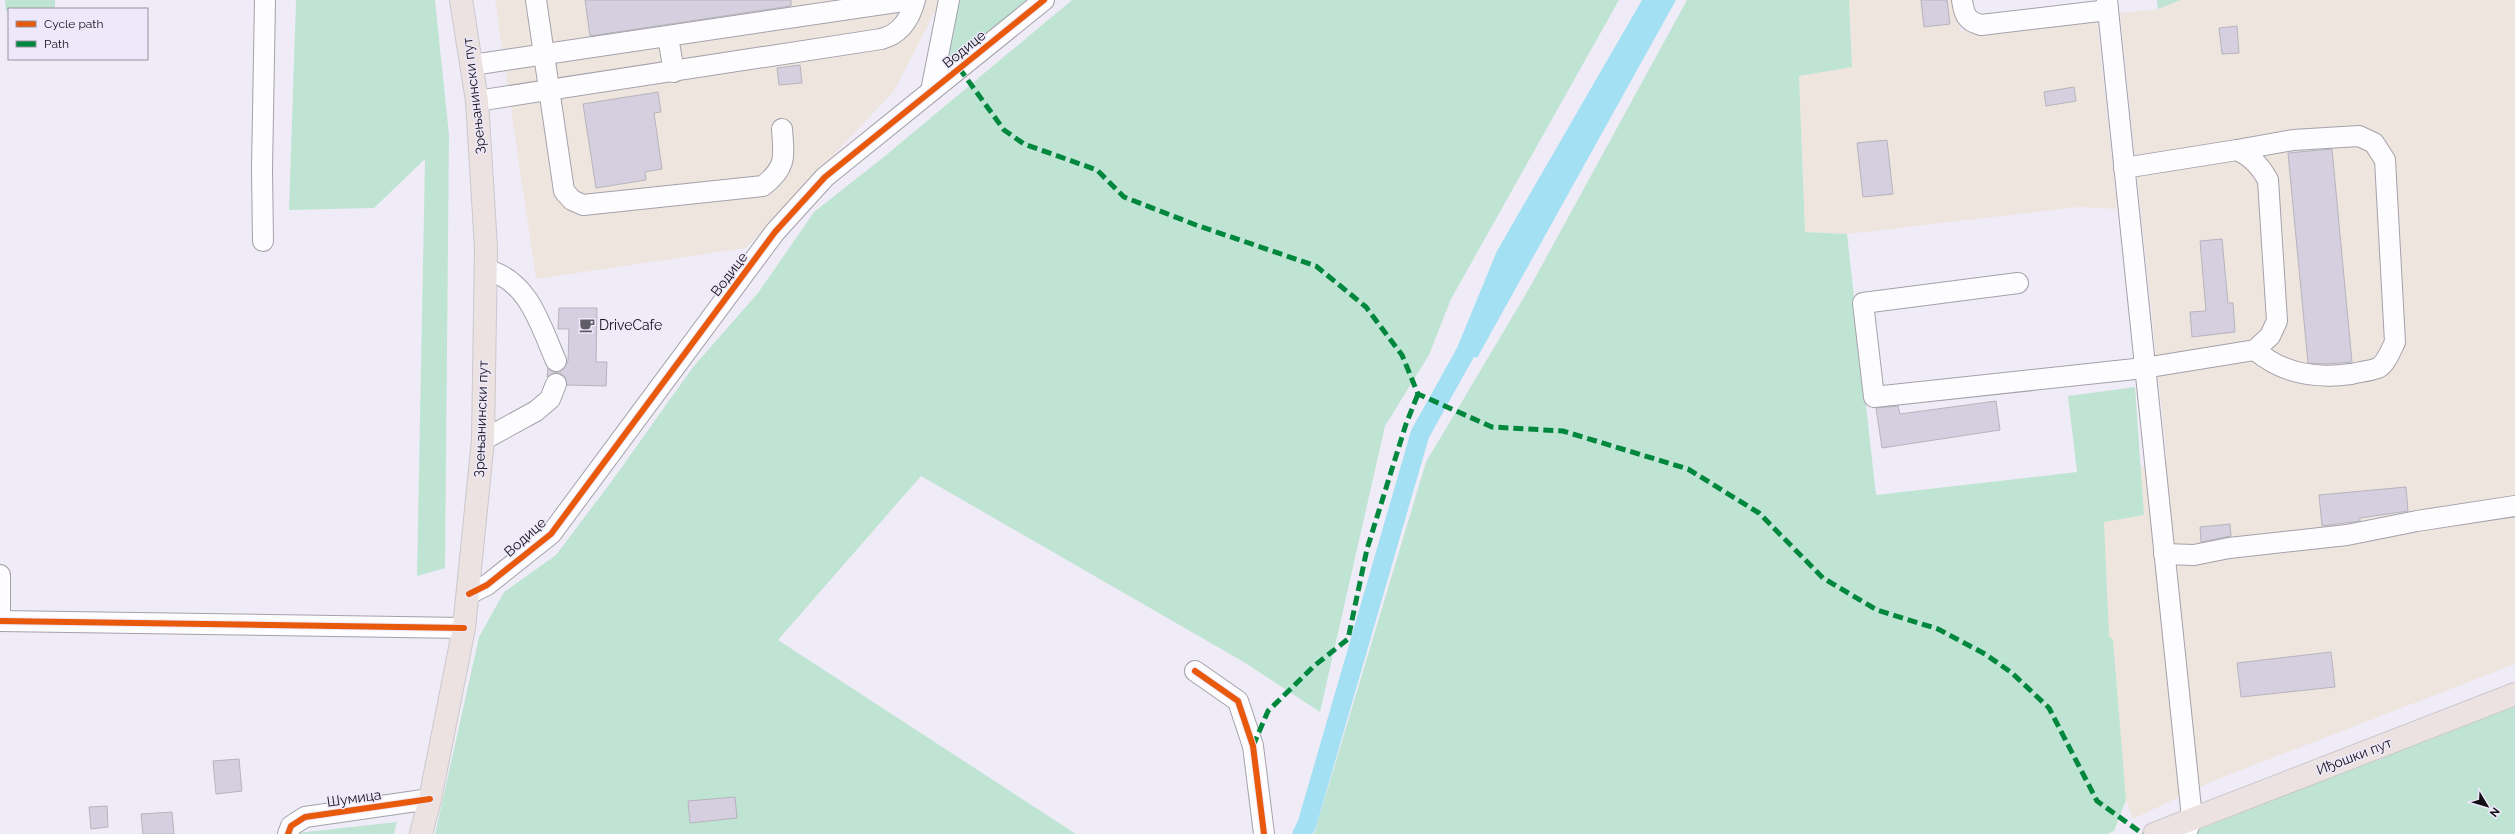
<svg xmlns="http://www.w3.org/2000/svg" width="2515" height="834" viewBox="0 0 2515 834" font-family="Raleway,sans-serif">
<style>
.commercial{fill:#eee5df}
.green{fill:#c0e4d4}
.water{fill:#a3e0f3}
.lines{fill:none;stroke-linecap:round;stroke-linejoin:round}
.canal{stroke:#a3e0f3;stroke-width:19}
.building{fill:#d5cfe0;stroke:#b6b4bc}
.minor-casing{stroke:#a4a1a9;stroke-width:22}
.major-casing{stroke:#cac8cd;stroke-width:24}
.minor{stroke:#fdfcfe;stroke-width:20}
.major{stroke:#ece2e1;stroke-width:22}
.quiet{stroke:#00873e;stroke-width:5;stroke-dasharray:10 5;stroke-linecap:butt}
.cycleway-casing{stroke:#eee8fb;stroke-width:8}
.cycleway{stroke:#e8590c;stroke-width:6}
.labels{text-anchor:middle;dominant-baseline:central;stroke-width:3;stroke-linejoin:round;paint-order:stroke}
.street-label{font-size:14px;fill:#121016;stroke:#eee8fb}
.poi-label{font-size:14px;fill:#121016;stroke:#eee8fb;text-anchor:start}
</style>
<rect width="100%" height="100%" fill="#efecf7"/>
<!-- commercial -->
<g class="commercial">
<path d="M495,0H941L894,91L746,248L536,279Z"/>
<path d="M1849,0H1955L1960,31L2097,19L2117,209L2079,207L1847,234L1805,232L1799,76L1852,67Z"/>
<path d="M2181,0H2515V664L2213,781L2133,819L2126,800L2091,476L2167,461L2120,13L2158,9Z"/>
</g>
<!-- green -->
<g class="green">
<path d="M5,0H55V9H9V11H6Z"/>
<path d="M296,0H435L449,135L445,568L417,576L425,159L374,208L289,210Z"/>
<path d="M960,0H1031L945,68Z"/>
<path d="M1072,0H1619L1451,299L1429,355L1385,426L1320,712L1242,661L921,476L778,640L1076,834H435L479,637L504,592L556,555L614,478L693,367L758,293L814,212L885,156Z"/>
<path d="M1687,0H1849L1852,67L1799,76L1805,232L1847,234L1876,495L2077,472L2068,396L2135,387L2144,515L2104,522L2109,636L2113,640L2126,800L2114,831L2107,834H1314L1426,462L1530,287Z"/>
<path d="M2157,0H2181L2158,9Z"/>
<path d="M2515,705V834H2187L2203,828Z"/>
<path d="M397,822L394,834H296L297,833Z"/>
</g>
<!-- water -->
<path class="water" d="M1642,0H1676L1477,358L1457,348L1497,251Z"/>
<g class="lines">
<!-- canal -->
<path class="canal" d="M1302,834L1307,824L1420,434L1478,330"/>
</g>
<!-- building -->
<g class="building">
<path d="M585,0H791V6L590,36Z"/>
<path d="M1921,0H1947L1950,24L1924,27Z"/>
<path d="M2237,26L2239,53L2222,54L2219,28Z"/>
<path d="M800,65L802,83L779,85L777,68Z"/>
<path d="M2074,87L2076,101L2046,106L2044,92Z"/>
<path d="M658,92L661,112L654,113L662,169L645,172L646,180L596,188L583,104Z"/>
<path d="M1887,140L1893,194L1863,197L1857,143Z"/>
<path d="M2332,149L2352,362L2325,364L2308,363L2288,153Z"/>
<path d="M2222,239L2228,303H2233L2235,332L2192,337L2190,312L2206,311L2200,241Z"/>
<path d="M559,308H597L596,362H607L606,386L567,385L565,377L560,373H554L547,377L548,368L554,372H560L568,361L569,329H558Z"/>
<path d="M1996,401L2000,430L1882,448L1876,408L1898,406L1900,414Z"/>
<path d="M2406,487L2408,511L2360,518V521L2322,526L2319,495Z"/>
<path d="M2230,524L2231,536L2201,542L2200,527Z"/>
<path d="M2331,652L2335,687L2241,697L2237,663Z"/>
<path d="M239,759L242,791L216,794L213,761Z"/>
<path d="M735,797L737,818L690,823L688,801Z"/>
<path d="M107,806L108,827L91,829L89,807Z"/>
<path d="M172,812L174,834H143L141,814Z"/>
</g>
<g class="lines">
<defs>
<g id="minor">
<path d="M536,0L564,191L572,200L583,205L763,186C787,167 784,157 782,129"/>
<path d="M1962,0C1964,14 1966,21 1981,25L2108,10"/>
<path d="M2107,0L2192,818L2186,834"/>
<path d="M668,37L674,72"/>
<path d="M472,65L910,0"/>
<path d="M931,91L949,0"/>
<path d="M477,101L881,39C901,34 910,19 915,0"/>
<path d="M2237,150L2293,140L2359,136L2374,143L2385,160L2395,342C2391,350 2386,364 2378,368C2370,371 2359,372 2351,374C2315,379 2283,374 2255,350"/>
<path d="M263,241L262,169L265,0"/>
<path d="M487,270C529,280 541,327 556,361"/>
<path d="M2018,283L1863,303L1874,397L2144,368L2255,350L2270,336L2277,321L2268,180C2260,166 2252,157 2237,150L2124,168"/>
<path d="M483,440L536,411L550,399L556,384"/>
<path d="M2164,554L2194,555L2229,548L2347,535L2417,521L2515,506"/>
<path d="M0,575V621"/>
<path d="M469,594L487,585L551,534L775,232L825,177L1044,0"/>
<path d="M0,621L464,628"/>
<path d="M1195,671L1238,701L1253,746L1264,834"/>
<path d="M288,834L291,826L305,817L430,799"/>
</g>
<g id="major">
<path d="M421,834L430,799L464,628L483,440L486,248L477,101L461,0"/>
<path d="M2154,834L2515,694"/>
</g>
</defs>
<!-- minor casing -->
<use href="#minor" class="minor-casing"/>
<!-- major casing -->
<use href="#major" class="major-casing"/>
<!-- minor -->
<use href="#minor" class="minor"/>
<!-- major -->
<use href="#major" class="major"/>
<!-- quiet -->
<g class="quiet">
<path d="M959,68L1004,130L1024,144L1097,170L1124,197L1196,225L1316,266L1366,307L1402,355L1418,394L1492,427L1563,431L1688,469L1759,513L1823,578L1877,610L1938,629L1985,654L2012,673L2049,708L2097,801L2143,834"/>
<path d="M1253,746L1268,711L1314,666L1348,639L1367,549L1406,424L1418,394"/>
</g>
<defs>
<g id="cycleway">
<path d="M469,594L487,585L551,534L775,232L825,177L1044,0"/>
<path d="M0,621L464,628"/>
<path d="M1195,671L1238,701L1253,746L1264,834"/>
<path d="M288,834L291,826L305,817L430,799"/>
</g>
</defs>
<!-- cycleway casing -->
<use href="#cycleway" class="cycleway-casing"/>
<!-- cycleway -->
<use href="#cycleway" class="cycleway"/>
</g>
<!-- icons -->
<defs>
<symbol id="cafe-bare" viewBox="-9 -9 18 18"><path d="M-5.5-4.5H6V0H3Q3 3.5 0 3.5H-2.5Q-5.5 3.5-5.5 0ZM3-3.2v2h1.7v-2ZM-6 4.5H4V6H-6Z" fill="#5f5d65" stroke="#eee8fb" stroke-width="2.5" paint-order="stroke"/></symbol>
</defs>
<g fill-rule="evenodd">
<use href="#cafe-bare" x="576" y="314" width="22" height="22"/>
</g>
<g class="labels">
<!-- street labels -->
<g class="street-label">
<text transform="translate(964 49) rotate(-39)">Водице</text>
<text transform="translate(474 96) rotate(-97)">Зрењанински пут</text>
<text transform="translate(729 274) rotate(-53)">Водице</text>
<text transform="translate(481 419) rotate(-88)">Зрењанински пут</text>
<text transform="translate(525 537) rotate(-42)">Водице</text>
<text transform="translate(2354 756) rotate(-21)">Иђошки пут</text>
<text transform="translate(354 798) rotate(-8)">Шумица</text>
</g>
<!-- poi labels -->
<g class="poi-label">
<text x="599" y="325">DriveCafe</text>
</g>
</g>
<!-- legend -->
<rect x="8" y="8" width="140" height="52" fill="#eee8fb" stroke="#96929f"/>
<rect x="16" y="21" width="20" height="6" fill="#e8590c" stroke="#96929f"/>
<text x="44" y="28" font-size="12" fill="#121016">Cycle path</text>
<rect x="16" y="41" width="20" height="6" fill="#00873e" stroke="#96929f"/>
<text x="44" y="48" font-size="12" fill="#121016">Path</text>
<!-- north arrow -->
<g transform="translate(2487 806) rotate(128)" stroke="#eee8fb" stroke-width="3" paint-order="stroke">
<path d="M0-3L7 15L0 10L-7 15Z" fill="#121016"/>
<text y="-6" font-size="11" font-weight="bold" text-anchor="middle" fill="#121016">N</text>
</g>
</svg>
